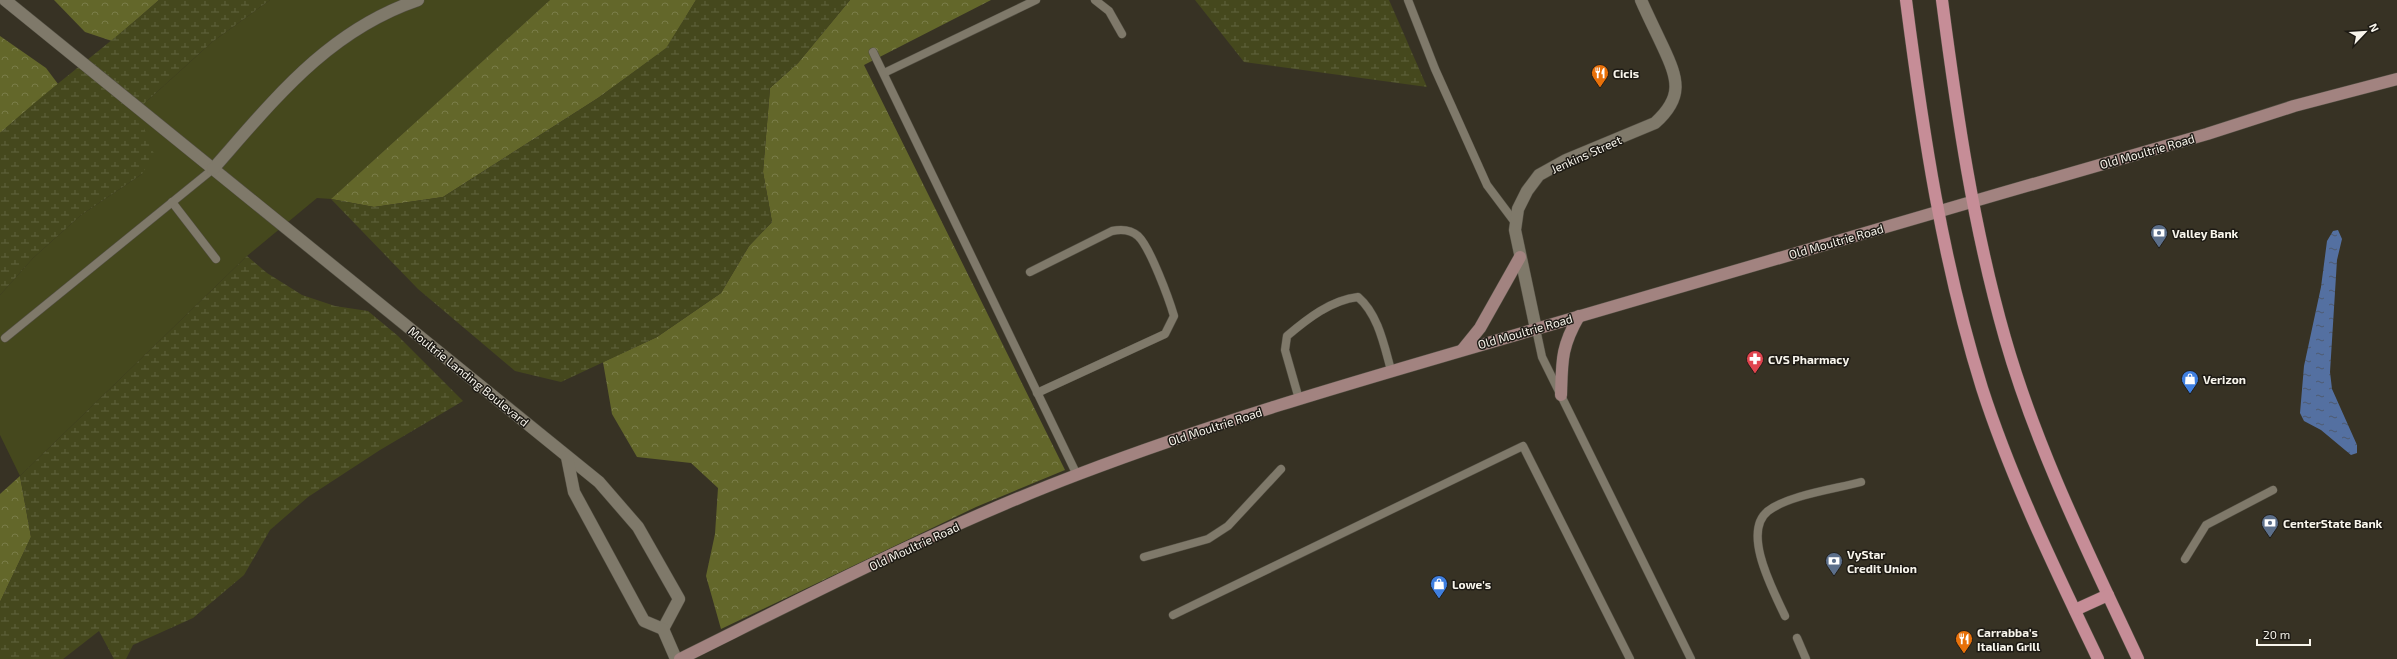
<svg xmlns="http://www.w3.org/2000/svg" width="2397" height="659" viewBox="0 0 2397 659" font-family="'Exo 2',sans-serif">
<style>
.grass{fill:#45481d}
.forest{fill:url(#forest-crowns)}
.wetland{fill:url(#wetland-marsh)}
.water{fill:url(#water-ripples)}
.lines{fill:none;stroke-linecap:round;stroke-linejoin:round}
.lane-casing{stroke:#534f43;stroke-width:9}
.street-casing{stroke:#534f43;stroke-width:13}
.secondary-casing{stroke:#534f43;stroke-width:13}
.primary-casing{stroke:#534f43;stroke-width:13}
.lane{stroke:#7f796a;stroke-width:8}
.street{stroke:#7f796a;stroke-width:12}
.secondary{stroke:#a28380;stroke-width:12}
.primary{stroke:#c68d97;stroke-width:12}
.labels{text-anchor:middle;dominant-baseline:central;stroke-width:3;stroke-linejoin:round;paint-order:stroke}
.poi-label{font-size:12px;font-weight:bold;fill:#f8f5ec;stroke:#1d1a14;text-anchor:start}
.street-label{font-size:12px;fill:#f8f5ec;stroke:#1d1a14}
</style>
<defs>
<pattern id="forest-crowns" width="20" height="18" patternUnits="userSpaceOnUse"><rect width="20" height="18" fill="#63672a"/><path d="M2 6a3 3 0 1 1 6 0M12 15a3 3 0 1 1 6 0" fill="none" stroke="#7a7d49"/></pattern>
<pattern id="wetland-marsh" width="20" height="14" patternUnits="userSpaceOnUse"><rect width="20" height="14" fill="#45481d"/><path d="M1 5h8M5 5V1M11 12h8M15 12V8" fill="none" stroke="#61633e"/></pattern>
<pattern id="water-ripples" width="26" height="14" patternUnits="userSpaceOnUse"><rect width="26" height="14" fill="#5470a1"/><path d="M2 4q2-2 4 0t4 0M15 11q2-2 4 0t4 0" fill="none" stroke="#4e5b70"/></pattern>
</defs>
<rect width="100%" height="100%" fill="#373224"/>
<!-- grass -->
<path class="grass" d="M270,0H550L331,199L317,198L247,256L20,476L0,435V295L33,258L81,215L142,174L137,110L212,42Z"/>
<!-- forest -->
<g class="forest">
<path d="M54,0H159L112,41L85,32Z"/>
<path d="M550,0H696L667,48L598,98L443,197L374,207L331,199Z"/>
<path d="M850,0H991L864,65L1065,470L976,507L721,629L706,576L715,534L718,488L691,463L637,457L612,414L603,362L657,337L721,293L749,246L772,222L763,172L770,88L798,63Z"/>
<path d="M0,36L46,68L58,84L0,133Z"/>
<path d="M20,476L31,537L0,602V494Z"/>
</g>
<!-- wetland -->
<g class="wetland">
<path d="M159,0H270L212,42L137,110L154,154L142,174L81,215L33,258L0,295V133C51,87 107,46 159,0Z"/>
<path d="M696,0H850L798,63L770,88L763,172L772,222L749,246L721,293L657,337L561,382L515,371L418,289L331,199L374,207L443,197L598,98L666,48Z"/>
<path d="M1195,0H1389L1427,87L1244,62Z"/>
<path d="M247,256L267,273L302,295L335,306L368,311L398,336L463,401L380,450L308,497L270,530L244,575L193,618L133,645L126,659H114L99,631L63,659H0V602L31,537L20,476Z"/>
</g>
<!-- water -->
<path class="water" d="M2338,230L2342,239L2337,260L2330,372L2332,389L2357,445V453L2351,455L2321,430L2304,421L2300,413L2304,366L2321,287L2327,241L2333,231Z"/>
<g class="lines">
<defs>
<g id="lane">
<path d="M1095,0L1109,11L1122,34"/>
<path d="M1408,0L1435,69L1487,185L1514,221"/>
<path d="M873,52L1077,475"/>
<path d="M884,73L1036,0"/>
<path d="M172,202L216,259"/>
<path d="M1030,272L1112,231C1121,229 1130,229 1138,236C1150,247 1169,299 1174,316L1165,334L1037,393"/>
<path d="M1536,329L1542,357L1691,659"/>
<path d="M5,338L213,169"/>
<path d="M1299,399L1285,350L1287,336C1307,319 1331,300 1358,297C1378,314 1384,345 1391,370"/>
<path d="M1144,557L1208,539L1228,526L1281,469"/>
<path d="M2185,559L2206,525L2273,490"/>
<path d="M1173,615L1523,446L1630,659"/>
<path d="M1785,616C1774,592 1741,532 1768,511C1789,495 1835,489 1861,482"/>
<path d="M1797,638L1806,659"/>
</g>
<g id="street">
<path d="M5,0L599,482L638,527L679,599L663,629"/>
<path d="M213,169C274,100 327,31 418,0"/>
<path d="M1536,329L1515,230L1518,209L1527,191L1539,175L1566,160L1655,123C1684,97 1678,79 1663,47C1656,32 1648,16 1641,0"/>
<path d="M567,457L574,492L644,621L663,629"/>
<path d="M663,629L676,659"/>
</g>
<g id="secondary">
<path d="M1463,349L1480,328L1520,257"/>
<path d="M1561,395C1562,361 1561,347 1579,316"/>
<path d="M680,659C811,594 942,526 1079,474C1228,417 1382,374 1536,329C1759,264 1983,198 2207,134L2294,106L2397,79"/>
</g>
<g id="primary">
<path d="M1906,0C1923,132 1942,260 1982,388C2012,481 2056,571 2098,659"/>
<path d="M1942,0C1957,115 1973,226 2005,338C2037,450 2089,554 2138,659"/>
<path d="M2075,610L2108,595"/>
</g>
</defs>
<!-- lane casing -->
<use href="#lane" class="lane-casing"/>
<!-- street casing -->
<use href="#street" class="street-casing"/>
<!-- secondary casing -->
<use href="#secondary" class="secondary-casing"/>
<!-- primary casing -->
<use href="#primary" class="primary-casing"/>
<!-- lane -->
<use href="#lane" class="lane"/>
<!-- street -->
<use href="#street" class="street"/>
<!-- secondary -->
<use href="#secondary" class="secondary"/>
<!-- primary -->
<use href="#primary" class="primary"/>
</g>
<!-- icons -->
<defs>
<symbol id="restaurant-pin" viewBox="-11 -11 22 30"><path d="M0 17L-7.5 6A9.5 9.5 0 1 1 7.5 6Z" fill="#e8710a" stroke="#1d1a14"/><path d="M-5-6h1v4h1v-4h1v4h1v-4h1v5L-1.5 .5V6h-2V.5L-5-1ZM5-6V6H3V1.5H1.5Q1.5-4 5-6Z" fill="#fff"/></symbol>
<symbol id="bank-pin" viewBox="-11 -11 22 30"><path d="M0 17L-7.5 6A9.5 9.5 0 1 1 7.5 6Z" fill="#5c6f8a" stroke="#1d1a14"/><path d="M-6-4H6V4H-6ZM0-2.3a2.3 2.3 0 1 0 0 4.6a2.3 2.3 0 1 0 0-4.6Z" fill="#fff"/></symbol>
<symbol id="pharmacy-pin" viewBox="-11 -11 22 30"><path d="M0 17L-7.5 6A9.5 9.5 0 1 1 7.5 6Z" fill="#e0444e" stroke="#1d1a14"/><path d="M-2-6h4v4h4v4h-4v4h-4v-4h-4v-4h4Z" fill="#fff"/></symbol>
<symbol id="shop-pin" viewBox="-11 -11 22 30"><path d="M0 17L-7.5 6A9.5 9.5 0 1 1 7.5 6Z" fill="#3f7fe0" stroke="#1d1a14"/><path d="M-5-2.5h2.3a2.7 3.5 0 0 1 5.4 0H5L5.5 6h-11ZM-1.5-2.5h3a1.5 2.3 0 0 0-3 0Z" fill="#fff"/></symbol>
</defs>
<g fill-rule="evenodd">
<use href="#restaurant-pin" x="1590" y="63" width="20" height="27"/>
<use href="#bank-pin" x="2149" y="223" width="20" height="27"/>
<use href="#pharmacy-pin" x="1745" y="349" width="20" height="27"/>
<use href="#shop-pin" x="2180" y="369" width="20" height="27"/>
<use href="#bank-pin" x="2260" y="513" width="20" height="27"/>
<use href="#bank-pin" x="1824" y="551" width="20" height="27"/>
<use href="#shop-pin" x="1429" y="574" width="20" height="27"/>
<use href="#restaurant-pin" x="1954" y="629" width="20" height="27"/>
</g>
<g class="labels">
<!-- poi labels -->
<g class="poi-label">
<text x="1613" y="73">Cicis</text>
<text x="2172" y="233">Valley Bank</text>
<text x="1768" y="359">CVS Pharmacy</text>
<text x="2203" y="379">Verizon</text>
<text x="2283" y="523">CenterState Bank</text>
<text x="1847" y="554">VyStar<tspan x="1847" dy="14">Credit Union</tspan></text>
<text x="1452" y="584">Lowe's</text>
<text x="1977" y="632">Carrabba's<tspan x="1977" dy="14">Italian Grill</tspan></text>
</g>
<!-- street labels -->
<g class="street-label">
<text transform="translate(2147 151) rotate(-16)">Old Moultrie Road</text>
<text transform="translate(1586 154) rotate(-24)">Jenkins Street</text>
<text transform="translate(1836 241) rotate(-16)">Old Moultrie Road</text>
<text transform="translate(1525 331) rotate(-16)">Old Moultrie Road</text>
<text transform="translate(469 376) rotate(39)">Moultrie Landing Boulevard</text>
<text transform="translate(1215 426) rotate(-18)">Old Moultrie Road</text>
<text transform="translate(914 546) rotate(-25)">Old Moultrie Road</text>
</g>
</g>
<!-- north arrow -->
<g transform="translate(2365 32) rotate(65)" stroke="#1d1a14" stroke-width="3" paint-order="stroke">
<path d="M0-3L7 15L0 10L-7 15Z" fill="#f8f5ec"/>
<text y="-6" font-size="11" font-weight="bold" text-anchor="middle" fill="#f8f5ec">N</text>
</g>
<!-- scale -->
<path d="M2257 639v6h53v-6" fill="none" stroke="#f8f5ec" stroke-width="2"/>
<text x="2263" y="639" font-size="12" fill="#f8f5ec" stroke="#1d1a14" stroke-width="3" paint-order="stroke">20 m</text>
</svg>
